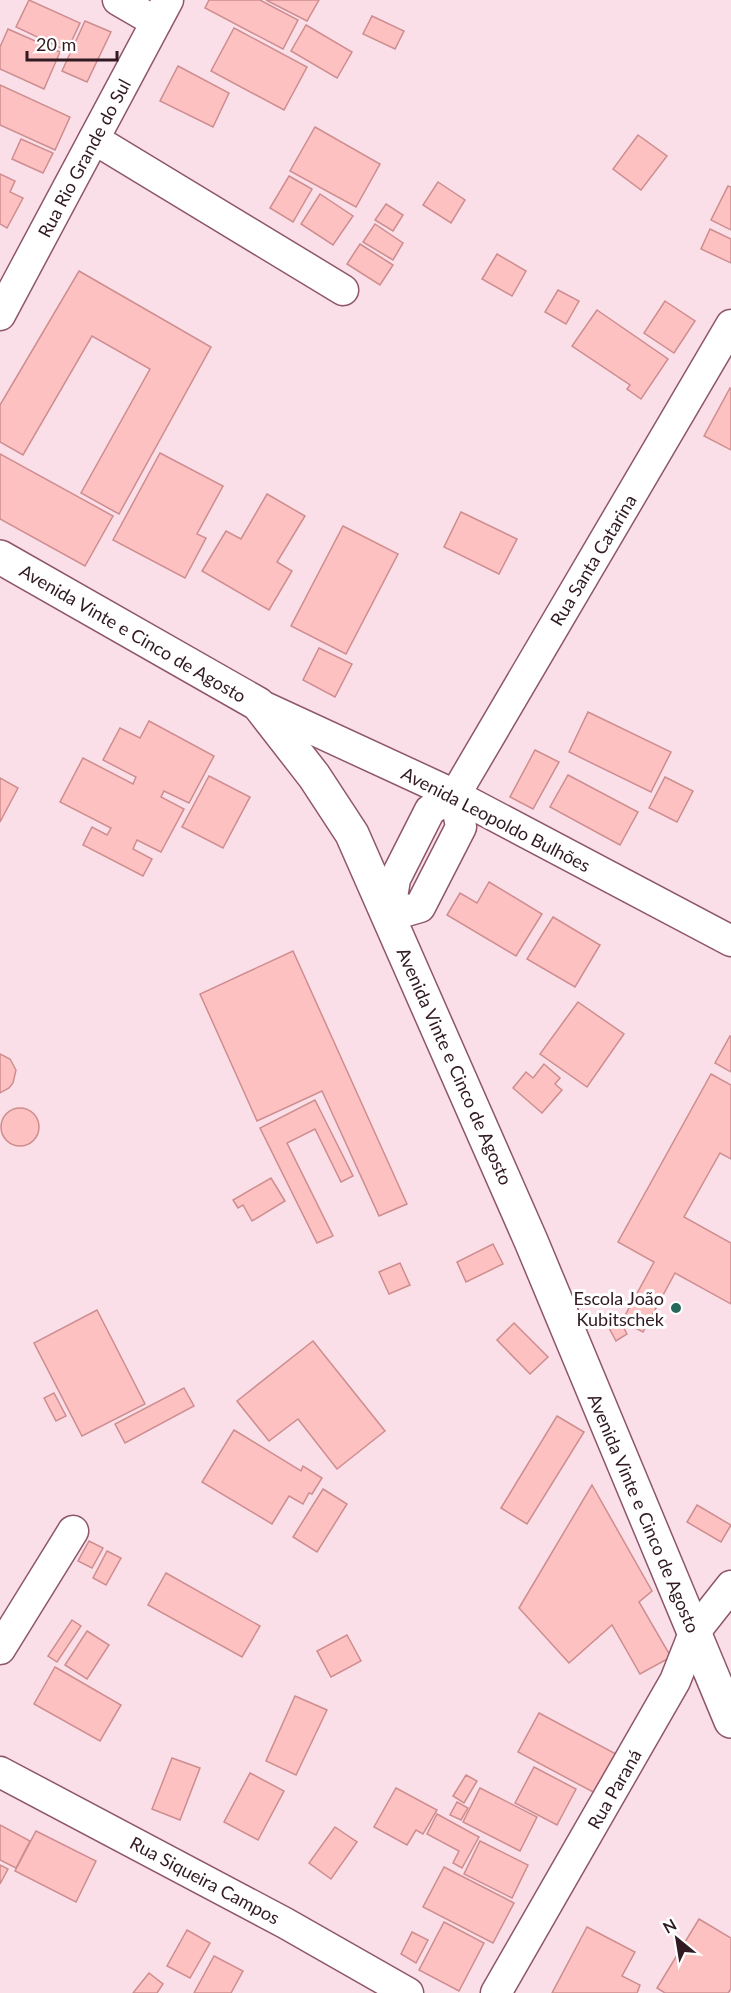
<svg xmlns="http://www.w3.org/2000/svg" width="731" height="1993" viewBox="0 0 731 1993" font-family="Lato,sans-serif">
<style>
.building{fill:#fdc1c2;stroke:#ce8d8f;stroke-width:1.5}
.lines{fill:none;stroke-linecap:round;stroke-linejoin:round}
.minor-casing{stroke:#8e566a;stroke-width:33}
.secondary-casing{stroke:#8e566a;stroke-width:36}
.minor{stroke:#fff;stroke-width:30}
.secondary{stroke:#fff;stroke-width:33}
.poi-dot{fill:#24695b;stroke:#fff;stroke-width:2}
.labels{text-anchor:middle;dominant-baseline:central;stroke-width:6;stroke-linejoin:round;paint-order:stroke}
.street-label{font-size:18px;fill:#311a22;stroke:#fff}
.poi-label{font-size:18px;fill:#311a22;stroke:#fff;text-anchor:end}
</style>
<rect width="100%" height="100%" fill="#fadfe8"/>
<!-- building -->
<g class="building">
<path d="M29,0L80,23L67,51L16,27Z"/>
<path d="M209,0H260L298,20L283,49L205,8Z"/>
<path d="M266,0H319L307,21Z"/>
<path d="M372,16L404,31L395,49L363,34Z"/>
<path d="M85,21L111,32L87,82L62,71Z"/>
<path d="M306,25L352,52L337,78L291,51Z"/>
<path d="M234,28L307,67L284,110L211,71Z"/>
<path d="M8,29L60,52L44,89L0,69V47Z"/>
<path d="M178,66L229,93L213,127L160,101Z"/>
<path d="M0,85L70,117L55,150L0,125Z"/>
<path d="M315,127L380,164L356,207L290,171Z"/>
<path d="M638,135L667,156L641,190L613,169Z"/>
<path d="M21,139L53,153L43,173L12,159Z"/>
<path d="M0,174L15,181L10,192L23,198L7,228L0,224Z"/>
<path d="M289,176L312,189L293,222L270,208Z"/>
<path d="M438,182L465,200L451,223L423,205Z"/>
<path d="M728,186L731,187V230L711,220Z"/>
<path d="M320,194L353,216L333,245L301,224Z"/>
<path d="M386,204L403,215L393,231L375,220Z"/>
<path d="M375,224L403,243L393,260L363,242Z"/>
<path d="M710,229L731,239V263L701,249Z"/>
<path d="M360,244L393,265L380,285L347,264Z"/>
<path d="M497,254L526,271L512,296L482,279Z"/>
<path d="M79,271L211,347L119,514L81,493L150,369L92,336L23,455L0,442V405Z"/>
<path d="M558,290L579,301L566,324L545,312Z"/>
<path d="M665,301L695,321L674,353L644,333Z"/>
<path d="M597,310L668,359L641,399L627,389L630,385L572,346Z"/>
<path d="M730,388L731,389V450L704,436Z"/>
<path d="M160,453L223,486L197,534L206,538L185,578L113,540Z"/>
<path d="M0,454L113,516L85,566L0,519Z"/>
<path d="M267,494L305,516L277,562L292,571L269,610L202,571L226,531L241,539Z"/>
<path d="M461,512L517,539L499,574L444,547Z"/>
<path d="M343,526L398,554L346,654L291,626Z"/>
<path d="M319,648L352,664L335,697L303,680Z"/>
<path d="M588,712L671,752L651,792L569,752Z"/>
<path d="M149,721L214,756L189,803L164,791L161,797L184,809L161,852L137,840L133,849L152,859L143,876L83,845L92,827L107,835L111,828L60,802L83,758L133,784L136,777L103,760L120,728L140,738Z"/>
<path d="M535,750L559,762L533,809L510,797Z"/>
<path d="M568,775L638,812L620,845L550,807Z"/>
<path d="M209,776L250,797L223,848L182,827Z"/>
<path d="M665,777L693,791L677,822L649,808Z"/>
<path d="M0,778L18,788L0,822Z"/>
<path d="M489,882L542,914L516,956L447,915L460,893L477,903Z"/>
<path d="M553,917L600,945L575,987L527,959Z"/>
<path d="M293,951L407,1204L379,1216L322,1091L257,1121L200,994Z"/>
<path d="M578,1002L624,1034L587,1087L540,1054Z"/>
<path d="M730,1036L731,1037V1072L715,1063Z"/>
<path d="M0,1054L10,1059L16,1070L13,1083L9,1088L0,1093Z"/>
<path d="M544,1064L560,1078L555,1084L562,1090L542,1113L513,1088L526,1072L533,1078Z"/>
<path d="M711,1074L731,1085V1159L720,1153L684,1217L731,1243V1304L675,1273L643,1332L622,1321L654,1262L618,1242Z"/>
<path d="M315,1100L353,1176L341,1182L315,1129L287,1143L333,1236L317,1243L260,1128Z"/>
<circle cx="20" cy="1127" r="19"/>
<path d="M271,1178L285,1201L252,1221L243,1205L238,1208L233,1200Z"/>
<path d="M493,1244L503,1264L466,1282L457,1262Z"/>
<path d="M400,1263L410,1285L389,1294L379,1272Z"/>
<path d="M97,1310L145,1404L82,1436L34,1343Z"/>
<path d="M619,1319L627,1334L616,1341L608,1326Z"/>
<path d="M514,1323L548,1357L530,1374L497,1340Z"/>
<path d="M313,1341L385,1431L337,1469L298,1419L269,1441L237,1401Z"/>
<path d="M184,1388L194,1406L125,1443L115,1424Z"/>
<path d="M54,1393L66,1416L56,1421L44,1398Z"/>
<path d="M557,1416L584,1432L527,1524L501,1508Z"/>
<path d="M234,1430L301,1471L303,1466L322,1478L312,1494L309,1493L303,1504L289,1496L272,1524L202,1482Z"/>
<path d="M592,1485L652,1591L639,1602L671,1657L640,1674L612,1625L569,1663L519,1608Z"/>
<path d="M323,1489L347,1504L317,1552L293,1537Z"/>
<path d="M697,1505L731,1525L721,1542L687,1522Z"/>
<path d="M89,1541L103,1548L92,1568L78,1561Z"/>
<path d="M107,1551L121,1558L106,1585L93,1578Z"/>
<path d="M166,1573L260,1626L242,1657L148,1605Z"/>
<path d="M72,1620L81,1626L57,1662L48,1656Z"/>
<path d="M87,1631L109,1645L87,1679L65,1665Z"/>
<path d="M347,1635L361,1661L331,1677L317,1651Z"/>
<path d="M55,1667L121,1705L100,1741L34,1704Z"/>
<path d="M295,1696L327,1710L296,1775L266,1761Z"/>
<path d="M539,1713L616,1754L595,1793L518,1752Z"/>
<path d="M172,1758L200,1768L180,1820L152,1809Z"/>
<path d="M534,1767L576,1789L557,1825L515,1803Z"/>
<path d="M250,1773L284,1791L258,1840L224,1822Z"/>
<path d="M466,1775L477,1781L464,1803L453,1796Z"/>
<path d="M396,1788L437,1810L423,1834L416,1830L407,1845L374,1827Z"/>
<path d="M480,1788L537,1817L520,1851L463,1822Z"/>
<path d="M457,1802L468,1808L461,1820L450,1815Z"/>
<path d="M437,1814L479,1837L462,1868L453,1863L459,1851L427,1834Z"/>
<path d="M0,1825L30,1841L16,1868L0,1860Z"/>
<path d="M335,1827L357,1842L331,1879L309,1863Z"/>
<path d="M36,1831L96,1861L76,1902L15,1871Z"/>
<path d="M480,1841L528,1865L512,1898L464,1874Z"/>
<path d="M0,1865L8,1869L0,1884Z"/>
<path d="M444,1867L514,1903L493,1943L423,1907Z"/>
<path d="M699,1919L731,1938V1989L728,1993H665L657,1988Z"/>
<path d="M444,1922L484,1943L459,1991L419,1970Z"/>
<path d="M587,1927L635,1952L622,1976L640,1985L637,1993H552Z"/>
<path d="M187,1930L210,1943L190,1978L167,1966Z"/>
<path d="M412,1932L428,1940L416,1963L401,1954Z"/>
<path d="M214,1956L243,1971L231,1993H194Z"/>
<path d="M149,1973L163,1984L157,1993H133Z"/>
</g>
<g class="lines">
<defs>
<g id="minor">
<path d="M118,0L156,22"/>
<path d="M94,139L343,290"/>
<path d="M0,315L168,0"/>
<path d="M258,704L455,795L731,941"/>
<path d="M455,795L461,827L420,907L389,916L395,879L430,810L455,795L731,325"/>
<path d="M0,1649L73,1531"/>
<path d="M0,1772L285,1923L408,1993"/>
<path d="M496,1993L675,1681L694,1633L731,1586"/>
</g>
<path id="secondary" d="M0,557L258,704L314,776L352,834L531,1241L731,1721"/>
</defs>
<!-- minor casing -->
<use href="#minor" class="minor-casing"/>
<!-- secondary casing -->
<use href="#secondary" class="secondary-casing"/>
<!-- minor -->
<use href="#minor" class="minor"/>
<!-- secondary -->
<use href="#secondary" class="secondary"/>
</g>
<!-- markers -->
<circle class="poi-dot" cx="676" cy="1308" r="6"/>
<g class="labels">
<!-- street labels -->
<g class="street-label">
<text transform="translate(84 158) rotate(-62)">Rua Rio Grande do Sul</text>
<text transform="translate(593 560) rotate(-59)">Rua Santa Catarina</text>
<text transform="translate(133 633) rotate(30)">Avenida Vinte e Cinco de Agosto</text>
<text transform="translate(496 819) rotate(27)">Avenida Leopoldo Bulhões</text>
<text transform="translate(455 1066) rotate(66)">Avenida Vinte e Cinco de Agosto</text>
<text transform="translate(644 1513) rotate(67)">Avenida Vinte e Cinco de Agosto</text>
<text transform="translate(614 1789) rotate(-60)">Rua Paraná</text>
<text transform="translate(205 1880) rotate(28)">Rua Siqueira Campos</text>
</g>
<!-- poi labels -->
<g class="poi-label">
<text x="664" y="1298">Escola João<tspan x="664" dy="21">Kubitschek</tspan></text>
</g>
</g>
<!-- north arrow -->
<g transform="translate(677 1939) rotate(330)" stroke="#ffffff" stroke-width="4.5" paint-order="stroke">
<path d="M0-4.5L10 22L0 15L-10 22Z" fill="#311a22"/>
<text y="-9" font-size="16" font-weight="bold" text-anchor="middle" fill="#311a22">N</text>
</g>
<!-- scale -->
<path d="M27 51v9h90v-9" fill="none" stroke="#311a22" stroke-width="3"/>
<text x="36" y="51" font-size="18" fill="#311a22" stroke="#ffffff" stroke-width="4.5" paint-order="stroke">20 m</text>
</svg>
